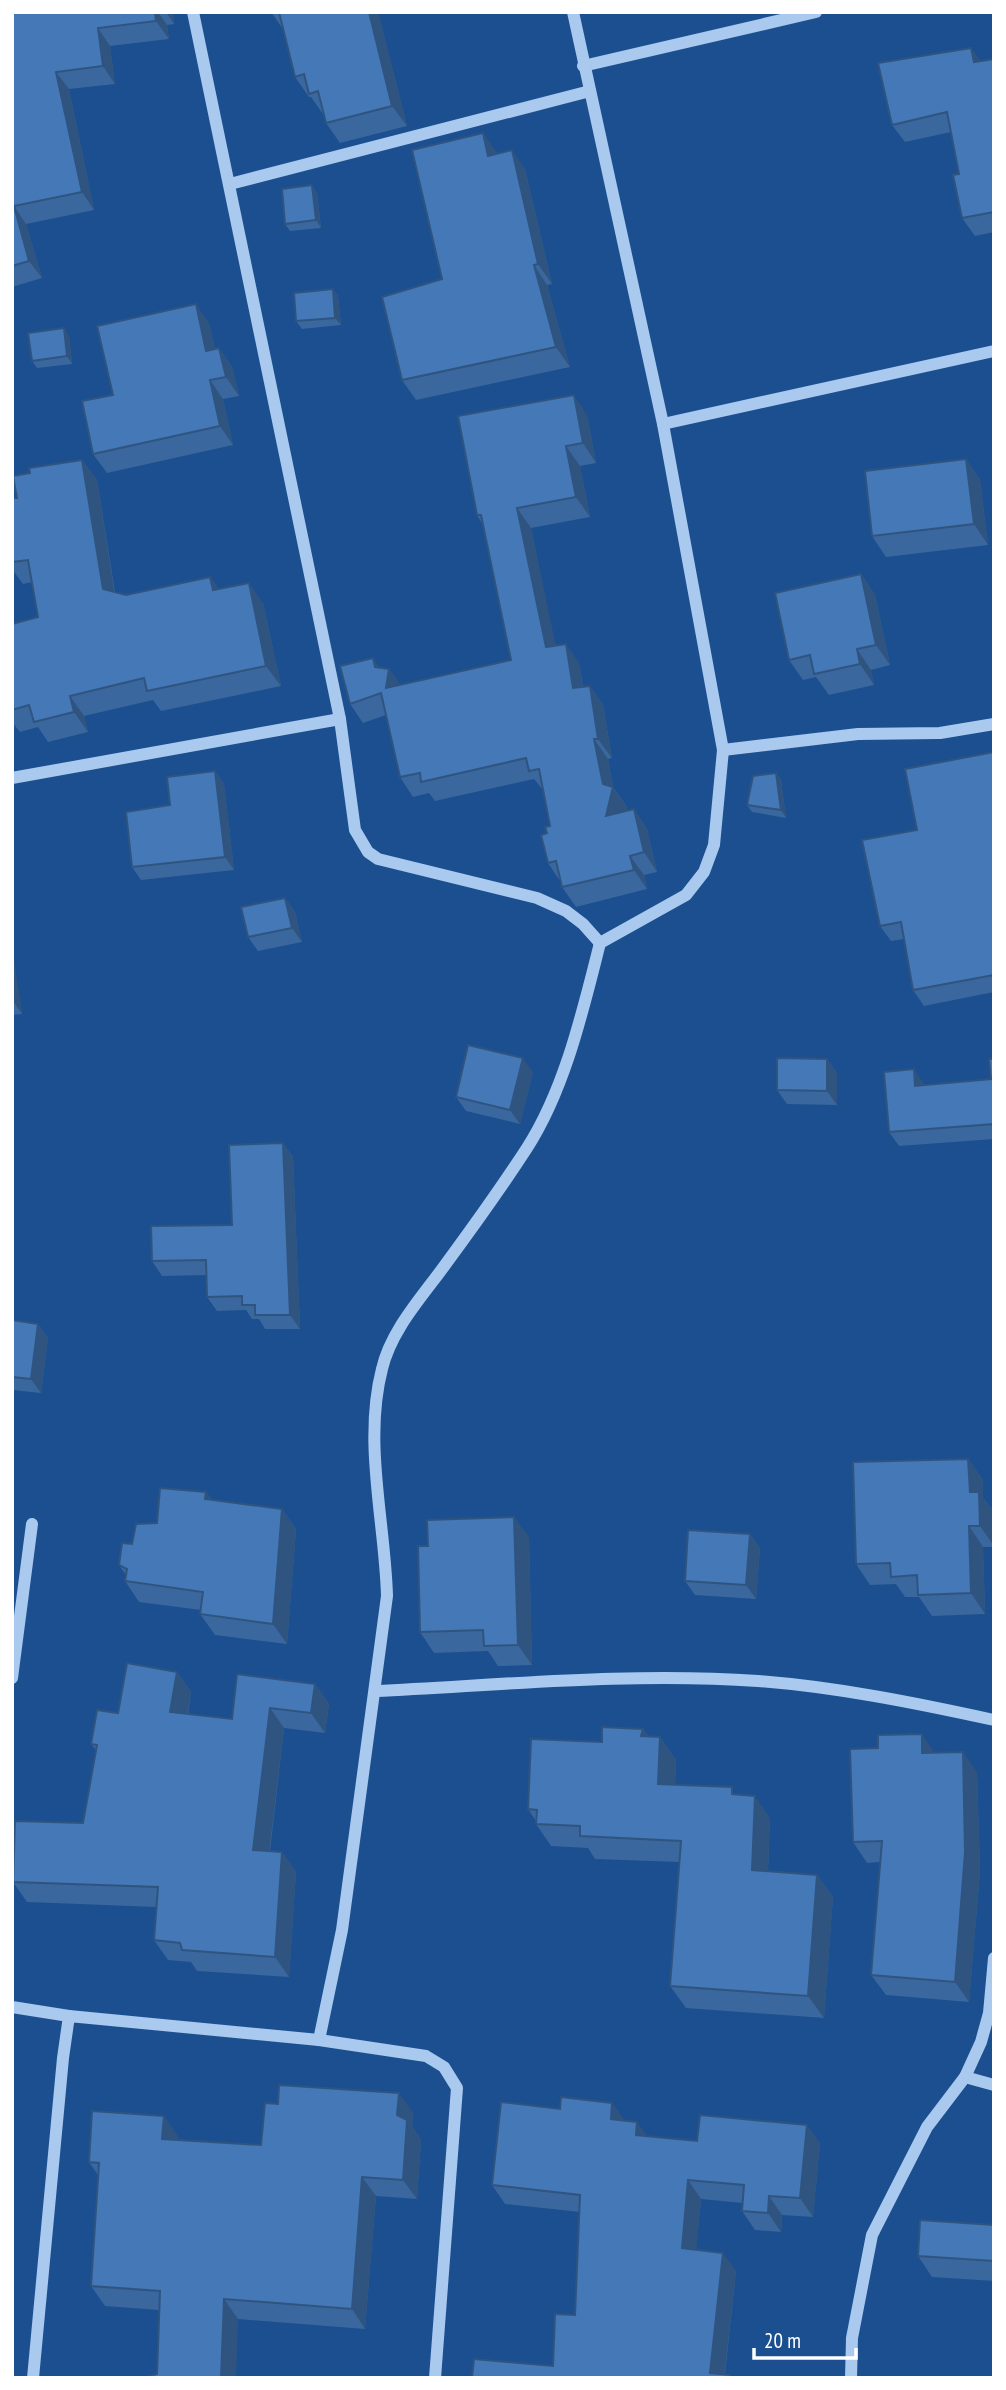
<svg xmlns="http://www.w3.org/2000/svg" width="1006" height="2390" viewBox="0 0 1006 2390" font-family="'PT Sans Narrow',sans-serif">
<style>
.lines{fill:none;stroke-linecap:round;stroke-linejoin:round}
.minor{stroke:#a9c9ee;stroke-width:12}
.wall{fill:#3a679d}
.shaded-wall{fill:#305480}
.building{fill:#4478b7;stroke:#305480;stroke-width:2}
</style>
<rect width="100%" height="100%" fill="#1b4f8f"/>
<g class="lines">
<!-- minor -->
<g class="minor">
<path d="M193,12L340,719L355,830L368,852L378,859L537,898L566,911L583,924L600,943"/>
<path d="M583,66L816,12"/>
<path d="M230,184L590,91"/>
<path d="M663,424L994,351"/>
<path d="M723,750L858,734L940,733L994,724"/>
<path d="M12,778L340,719"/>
<path d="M12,1678L32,1524"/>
<path d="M376,1691C502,1685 631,1672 758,1681C837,1687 916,1703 994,1720"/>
<path d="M12,2007L69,2016"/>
<path d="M319,2040L426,2056L444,2067L457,2088L435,2378"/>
<path d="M965,2077L994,2085"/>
<path d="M33,2378L63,2058L69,2016L319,2040L342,1930L387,1596C385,1522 363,1442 382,1369C391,1330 422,1297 445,1265C473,1227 501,1188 527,1148C565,1089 583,1010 600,943L686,895L704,872L714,845L723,750L663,424L573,12"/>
<path d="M851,2378L852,2338L872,2235L927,2127L965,2077L981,2042L989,2013L994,1958"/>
</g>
</g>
<!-- wall -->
<g class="wall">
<path d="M12,12H173L174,24L167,25L169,39L110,46L115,84L69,89L94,210L26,224L42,278L12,287Z"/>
<path d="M271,12H378L407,126L340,143L326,123L323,114L311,97H309L295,77L283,29Z"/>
<path d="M994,59V232L975,236L962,218L959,174L951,132L905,142L892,125L981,61Z"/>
<path d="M483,133L497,154L525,169L552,284L547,285L570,367L416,400L402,380L442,279Z"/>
<path d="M317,193L321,228L290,231L285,224Z"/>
<path d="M333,289L338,296L341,325L302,329L296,321Z"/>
<path d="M209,323L215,349L219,348L232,367L239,396L223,399L233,445L107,473L93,454L113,395Z"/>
<path d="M69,336L72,364L37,368L32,361Z"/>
<path d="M587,415L596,463L580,466L590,517L531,528L555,645L579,663L583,687L590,686L603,705L612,758L608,759L613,787L627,807L626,811L634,809L647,829L657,872L644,875L647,889L576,907L562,887L560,881L548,863L547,833L550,826L543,790L534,779L435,801L429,793L413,797L400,777L386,715L363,723L350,704L373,658L379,668L389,669L400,685L511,660L483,525L477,515Z"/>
<path d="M966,459L980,480L988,545L886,557L872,536Z"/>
<path d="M82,460L97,480L115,592L126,595L210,577L219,589L263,603L281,686L161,711L153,700L84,716L88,732L48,742L38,727L20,732L12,722V624L38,617L32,582L23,584L12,569V498H17L30,473Z"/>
<path d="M861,574L875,595L890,665L871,670L874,685L829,695L816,677L803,680L789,660Z"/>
<path d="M994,752V992L924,1006L913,990L904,939L891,941L880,926L917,830Z"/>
<path d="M215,771L224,784L234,870L141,880L132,867L170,805Z"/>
<path d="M776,773L781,780L786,818L752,812L747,805Z"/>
<path d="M285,898L295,912L302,942L258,951L248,937Z"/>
<path d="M12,952L22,1014L12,1015Z"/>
<path d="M827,1059L837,1073V1105L787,1104L777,1090Z"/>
<path d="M994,1059V1139L899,1146L889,1132L924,1084V1085L991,1079Z"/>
<path d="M533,1072L520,1124L466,1111L456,1097Z"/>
<path d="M283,1143L293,1157L300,1329H265L259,1319H252L246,1310L217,1311L207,1297V1275L162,1276L152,1261L232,1225Z"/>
<path d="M12,1320L38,1324L48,1338L41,1393L12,1390Z"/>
<path d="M968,1459L983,1480V1498L994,1512V1547H983L985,1614L932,1616L919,1597H905L896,1584L870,1585L856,1564Z"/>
<path d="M206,1492L212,1500L282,1509L296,1529L287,1644L215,1635L200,1614L201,1610L139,1602L125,1581L126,1575L119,1565L132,1544L157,1523Z"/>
<path d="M750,1534L760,1548L756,1599L695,1595L685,1581Z"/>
<path d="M529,1537L532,1665L498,1666L488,1651L434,1653L420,1632L428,1546Z"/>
<path d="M177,1672L191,1692L188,1714L232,1719L315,1684L329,1704L325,1733L284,1728L270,1851L282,1852L296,1872L289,1977L197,1971L191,1962L168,1960L154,1940L156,1907L27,1902L13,1882L83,1823L96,1750L91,1744L118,1713Z"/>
<path d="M643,1729L649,1737H660L676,1760L675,1785L737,1795L770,1818L768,1871L817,1875L833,1897L824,2018L686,2008L670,1986L679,1862L595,1859L588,1848L551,1846L536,1824V1821L528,1809L602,1742Z"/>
<path d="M935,1753L977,1772L980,1872L969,2002L886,1995L871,1975L880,1862L867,1863L853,1842Z"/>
<path d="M612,2103L624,2120L648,2136L697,2141L820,2143L813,2217L782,2215L781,2232L755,2230L742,2211L743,2203L701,2199L696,2250L736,2271L725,2374L730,2375L732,2378H472L553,2366L575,2315L580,2212L505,2204L492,2185L560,2109Z"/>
<path d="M413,2113L412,2126L421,2140L417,2199L376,2196L365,2329L238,2319L157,2374L159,2310L105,2306L91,2286L98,2175L89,2162L178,2136V2140L261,2145Z"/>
<path d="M994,2225V2281L932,2277L918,2256Z"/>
</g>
<!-- shaded-wall -->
<g class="shaded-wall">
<path d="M155,12H158L167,25L169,39L156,21Z"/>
<path d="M166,12H173L174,24Z"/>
<path d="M369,12H378L407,126L392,106Z"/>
<path d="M98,28L110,46L115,84L103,66Z"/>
<path d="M971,48L984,65L974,62Z"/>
<path d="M56,72L69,89L94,210L82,192Z"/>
<path d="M483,133L496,152L502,175L488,156Z"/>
<path d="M512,150L525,169L552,284L538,264Z"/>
<path d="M312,185L317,193L321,228L316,220Z"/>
<path d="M14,206L26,224L42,278L29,261Z"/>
<path d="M534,265L547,285L570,367L556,347Z"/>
<path d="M333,289L338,296L341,325L335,318Z"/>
<path d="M196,304L209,323L220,370L206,351Z"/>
<path d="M64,328L69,336L72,364L67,356Z"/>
<path d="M219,348L232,367L239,396L226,377Z"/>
<path d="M210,380L223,399L233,445L220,426Z"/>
<path d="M574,395L587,415L596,463L583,443Z"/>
<path d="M566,446L580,466L590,517L576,497Z"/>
<path d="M966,459L980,480L988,545L974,524Z"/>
<path d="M82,460L97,480L117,609L103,589Z"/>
<path d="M517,508L531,528L560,666L546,647Z"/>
<path d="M861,574L875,595L890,665L876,645Z"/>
<path d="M210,577L225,597L213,590Z"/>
<path d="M249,583L263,603L281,686L266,666Z"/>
<path d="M566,644L579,663L586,708L573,688Z"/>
<path d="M857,649L871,670L874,685L860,664Z"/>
<path d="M373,658L386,677L389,669L403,689L386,688L375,667Z"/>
<path d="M590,686L603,705L612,758L598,739Z"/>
<path d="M70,696L84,716L88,732L74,712Z"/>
<path d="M594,739L608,759L613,788L627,807L620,836L606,816L603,784Z"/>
<path d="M215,771L224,784L234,870L225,857Z"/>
<path d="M776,773L781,780L786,818L781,810Z"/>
<path d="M634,809L647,829L657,872L644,852Z"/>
<path d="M630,856L644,875L647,889L634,870Z"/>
<path d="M285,898L295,912L302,942L292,928Z"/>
<path d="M12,952H13L22,1014L12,1000Z"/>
<path d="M523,1058L533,1072L520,1124L510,1110Z"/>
<path d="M827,1059L837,1073V1105L827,1091Z"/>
<path d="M914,1069L924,1084L925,1100L915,1086Z"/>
<path d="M283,1143L293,1157L300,1329L290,1315Z"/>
<path d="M38,1324L48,1338L41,1393L31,1379Z"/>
<path d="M968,1459L983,1480V1498L994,1512V1546L980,1526L970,1492Z"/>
<path d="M206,1492L221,1513L205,1499Z"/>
<path d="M282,1509L296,1529L287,1644L273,1624Z"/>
<path d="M514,1517L529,1537L532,1665L518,1645Z"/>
<path d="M969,1526L983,1547L985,1614L971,1593Z"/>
<path d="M750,1534L760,1548L756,1599L746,1585Z"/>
<path d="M177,1672L191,1692L184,1732L170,1712Z"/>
<path d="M315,1684L329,1704L325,1733L311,1713Z"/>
<path d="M270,1708L284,1728L267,1870L253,1850Z"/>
<path d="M643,1729L659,1751L641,1736Z"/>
<path d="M922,1734L936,1755L922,1753Z"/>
<path d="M660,1737L676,1760L674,1806L658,1784Z"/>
<path d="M963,1752L977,1772L980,1872L969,2002L955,1982Z"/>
<path d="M755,1796L770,1818L767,1893L752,1870Z"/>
<path d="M282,1852L296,1872L289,1977L275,1957Z"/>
<path d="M817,1875L833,1897L824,2018L808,1996Z"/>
<path d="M399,2093L413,2113L412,2126L421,2140L417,2199L403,2180L397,2115Z"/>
<path d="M612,2103L625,2121L611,2119Z"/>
<path d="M164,2116L178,2136L176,2159L162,2139Z"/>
<path d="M637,2122L650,2140L636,2135Z"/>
<path d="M807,2125L820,2143L813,2217L800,2198Z"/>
<path d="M362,2177L376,2196L365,2329L352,2309Z"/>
<path d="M688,2180L701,2199L695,2267L682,2248Z"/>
<path d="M769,2196L782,2215L781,2232L768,2213Z"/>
<path d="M723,2253L736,2271L724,2378L710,2373Z"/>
<path d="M224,2299L238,2319L236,2378H221Z"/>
</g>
<!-- building -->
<g class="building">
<path d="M12,12H155L156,21L98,28L103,66L56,72L82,192L14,206L29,261L12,266Z"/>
<path d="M279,12H369L392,106L326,123L318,91L309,94L304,74L295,77Z"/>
<path d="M971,48L974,62L994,59V212L962,218L953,175L959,174L947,112L892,125L878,63Z"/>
<path d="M483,133L488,156L512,150L538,264L534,265L556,347L402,380L382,297L442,279L412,150Z"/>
<path d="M312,185L316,220L285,224L282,189Z"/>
<path d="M333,289L335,318L296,321L294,293Z"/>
<path d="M196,304L206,351L219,348L226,377L210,380L220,426L93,454L82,401L113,395L97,326Z"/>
<path d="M64,328L67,356L32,361L28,333Z"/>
<path d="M574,395L583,443L566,446L576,497L517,508L546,647L566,644L573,688L590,686L598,739H594L603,784L613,787L606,816L634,809L644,852L630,856L634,870L562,887L556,861L548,863L541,835L547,833L545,827L550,826L539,769L529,771L526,758L421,782L420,773L400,777L381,693L350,704L340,666L373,658L375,667L389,669L386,688L511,660L481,515H477L458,416Z"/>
<path d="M966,459L974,524L872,536L865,471Z"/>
<path d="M82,460L103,589L126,595L210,577L213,590L249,583L266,666L147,691L144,678L70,696L74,712L34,722L29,705L12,710V624L38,617L28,560L12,562V498H17L13,476L30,473L29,468Z"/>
<path d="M861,574L876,645L857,649L860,664L814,674L810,655L789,660L775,593Z"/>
<path d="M994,752V975L913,990L901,922L880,926L862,840L917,830L905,769Z"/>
<path d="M215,771L225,857L132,867L126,812L170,805L167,777Z"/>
<path d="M776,773L781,810L747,805L753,776Z"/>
<path d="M285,898L292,928L248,937L241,907Z"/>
<path d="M468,1045L523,1058L510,1110L456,1097Z"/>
<path d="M777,1058L827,1059V1091L777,1090Z"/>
<path d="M989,1059H994V1124L889,1132L884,1072L914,1069L915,1086L991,1079Z"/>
<path d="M283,1143L290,1315H255V1305H242V1296L207,1297L206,1260L152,1261L151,1226L232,1225L229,1145Z"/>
<path d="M12,1320L38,1324L31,1379L12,1377Z"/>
<path d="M968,1459L970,1492H979L980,1526H969L971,1593L918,1595L917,1575L891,1577L890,1563L856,1564L853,1462Z"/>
<path d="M160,1488L206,1492L205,1499L282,1509L273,1624L200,1614L203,1592L125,1581L127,1569L119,1565L122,1543L132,1544L136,1524L157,1523Z"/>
<path d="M514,1517L518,1645L484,1646L483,1630L420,1632L418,1546H428L427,1520Z"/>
<path d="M688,1530L750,1534L746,1585L685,1581Z"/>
<path d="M127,1663L177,1672L170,1712L232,1719L237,1674L315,1684L311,1713L270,1708L253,1850L282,1852L275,1957L182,1950L180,1943L154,1940L158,1887L13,1882L15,1821L83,1823L97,1745L91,1744L97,1710L118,1713Z"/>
<path d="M602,1727L643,1729L641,1736L660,1737L658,1784L732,1787V1794L755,1796L752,1870L817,1875L808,1996L670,1986L681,1841L580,1836V1826L536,1824L537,1810L528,1809L531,1739L602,1742Z"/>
<path d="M922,1734V1753L963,1752L965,1852L955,1982L871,1975L882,1841L853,1842L850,1749L878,1748V1735Z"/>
<path d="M279,2085L399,2093L397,2115L407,2120L403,2180L362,2177L352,2309L224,2299L221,2378H149V2376L157,2374L160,2291L91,2286L99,2163L89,2162L92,2111L164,2116L162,2139L261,2145L265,2103L278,2104Z"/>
<path d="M561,2097L612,2103L611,2119L637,2122L636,2135L697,2141L700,2115L807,2125L800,2198L769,2196L768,2213L742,2211L744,2185L688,2180L682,2248L723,2253L710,2373L730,2375V2378H472L474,2359L553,2366L555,2314L575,2315L580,2195L492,2185L501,2102L560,2109Z"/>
<path d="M920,2220L994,2225V2261L918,2256Z"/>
</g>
<!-- border -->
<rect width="1006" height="2390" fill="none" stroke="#ffffff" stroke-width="28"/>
<!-- scale -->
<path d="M754 2348v10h102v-10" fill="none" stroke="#ffffff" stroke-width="3.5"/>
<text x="764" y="2348" font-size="21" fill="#ffffff" stroke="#1b4f8f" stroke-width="5" paint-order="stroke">20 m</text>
</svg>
